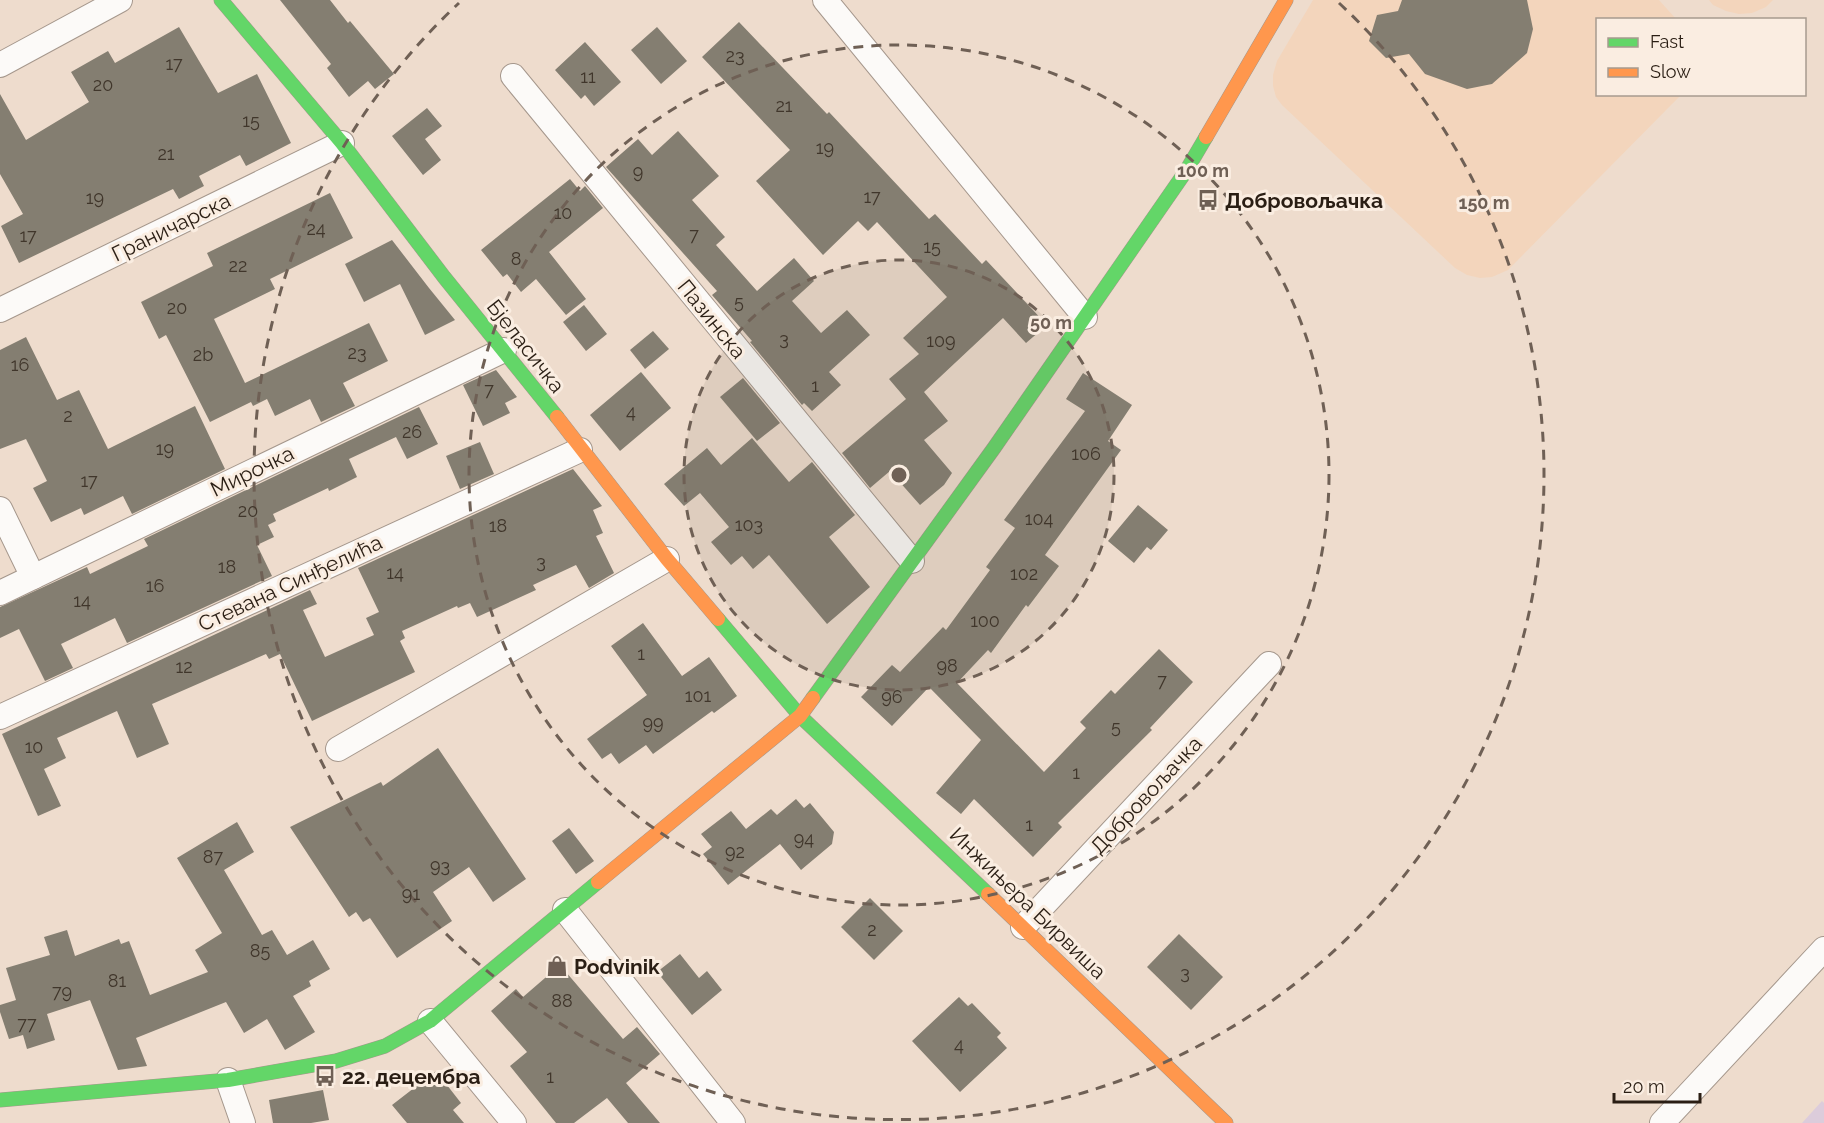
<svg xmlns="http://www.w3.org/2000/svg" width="1824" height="1123" viewBox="0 0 1824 1123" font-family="Raleway,sans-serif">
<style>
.built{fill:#f3d5bc}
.green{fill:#dcccdb}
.building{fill:#847e71}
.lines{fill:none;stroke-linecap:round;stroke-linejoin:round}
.street-casing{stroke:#a5978c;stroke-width:26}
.fast-casing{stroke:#a5978c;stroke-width:15}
.slow-casing{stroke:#a5978c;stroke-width:15}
.street{stroke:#fcfaf8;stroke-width:24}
.fast{stroke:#63d668;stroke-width:14}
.slow{stroke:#ff974d;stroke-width:14}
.ring{fill:none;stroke:#6f6055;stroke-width:3;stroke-dasharray:10 8}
.labels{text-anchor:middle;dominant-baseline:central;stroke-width:6;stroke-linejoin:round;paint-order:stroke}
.number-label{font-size:18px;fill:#40362b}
.poi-label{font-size:21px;font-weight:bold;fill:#2a1e14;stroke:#faede1;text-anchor:start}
.street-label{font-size:21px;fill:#2a1e14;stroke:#faede1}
.centre{fill:#6f6055;stroke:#faede1;stroke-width:3}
.ring-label{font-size:18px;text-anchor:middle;font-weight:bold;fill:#6f6055;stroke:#faede1;stroke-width:6;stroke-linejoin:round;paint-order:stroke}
</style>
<rect width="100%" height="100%" fill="#eedccd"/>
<!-- built -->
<g class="built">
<path d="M1313,0H1659L1676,19L1598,20V94L1681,95L1508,270L1492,277L1480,278L1467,275L1455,268L1282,105L1276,97L1273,86V75L1277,61Z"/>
<path d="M1709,0H1773L1766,7L1752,13L1739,14L1726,11L1713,5Z"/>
</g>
<!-- green -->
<path class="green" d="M1822,1101L1824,1103V1123H1802Z"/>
<!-- building -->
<g class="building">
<path d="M280,0H330L348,23L350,21L394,74L375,89L368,81L349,97L327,68L331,64Z"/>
<path d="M1402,0H1527L1533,29L1527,53L1492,84L1467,89L1425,74L1409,54L1386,58L1369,41L1377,15L1398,11Z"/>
<path d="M739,22L827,114L829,112L929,219L935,214L982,264L986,260L1047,325L1026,343L1003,318L924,392L948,421L924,440L952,473L944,485L920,505L890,471L870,488L842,453L906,399L889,379L919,354L903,338L947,297L877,222L868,231L858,221L823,255L756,181L790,150L702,57Z"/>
<path d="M179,27L218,93L257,74L291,143L246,166L240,155L199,176L204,186L179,199L173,189L19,263L1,226L23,214L0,174V94L26,140L89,102L71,72L108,51L115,63Z"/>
<path d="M657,27L687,61L661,84L631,50Z"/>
<path d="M585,42L621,82L594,106L585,95L581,99L555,70Z"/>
<path d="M427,108L442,126L425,139L441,160L423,175L392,136Z"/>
<path d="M678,131L719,176L692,200L725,237L716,245L757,291L794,258L814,281L792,301L821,333L847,310L870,335L829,372L841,385L812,411L804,403L802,405L750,342L752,341L712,295L717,291L606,167L638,139L652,155Z"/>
<path d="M570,179L580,191L585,186L603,208L549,252L586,299L566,315L536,279L521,292L507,274L503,277L481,250Z"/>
<path d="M330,193L353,238L270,279L275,289L214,319L245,383L369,323L388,361L343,383L355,406L321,422L310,399L275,416L267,399L253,406L251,402L210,422L166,335L159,339L141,302L213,266L207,253Z"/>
<path d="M392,240L429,288L455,320L425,335L400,284L364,302L345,264Z"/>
<path d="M584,305L607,334L586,351L563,322Z"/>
<path d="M653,331L669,349L645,369L630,350Z"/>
<path d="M26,337L57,400L79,390L108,449L195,406L225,469L132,514L123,496L84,515L81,508L51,522L33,488L47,481L26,439L0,449V350Z"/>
<path d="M496,370L517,397L505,403L510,413L483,426L463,385Z"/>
<path d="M641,372L671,408L620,451L590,415Z"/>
<path d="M1083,373L1132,405L1108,441L1121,450L1045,555L1059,566L1028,607L1026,605L991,653L988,650L957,683L1044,772L1086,728L1080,722L1111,690L1115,694L1159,649L1193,682L1150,728L1152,730L1058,823L1062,827L1033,857L974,799L961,814L936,793L981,740L929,687L892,726L861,697L892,665L900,672L943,627L946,630L990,570L986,567L1015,528L1004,520L1085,411L1066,399Z"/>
<path d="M743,378L780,423L757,441L720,397Z"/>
<path d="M419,407L438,444L407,459L396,437L349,459L357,477L329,491L328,488L273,514L276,521L268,525L274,537L257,545L272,576L127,643L115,618L61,644L73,668L45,681L19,629L0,638V607L87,567L90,574L148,546L144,539Z"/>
<path d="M752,438L789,482L812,462L855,515L829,537L870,587L827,624L769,555L753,569L742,556L731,565L711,542L729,527L700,493L684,506L664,484L707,448L721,465Z"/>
<path d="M480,442L494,474L460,489L446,456Z"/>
<path d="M573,469L602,506L593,510L603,533L596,536L614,573L589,588L576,565L533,585L536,590L477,617L470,603L458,608L457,606L402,631L405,638L400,641L415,672L312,721L280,654L269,659L266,654L152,704L169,744L137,758L117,711L57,738L66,758L44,769L61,806L38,816L2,734L310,590L317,604L303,610L325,657L374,635L366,618L379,612L358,568Z"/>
<path d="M1138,505L1168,530L1151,550L1147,547L1134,563L1108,541Z"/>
<path d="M643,623L682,676L709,657L737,696L714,713L712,711L653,754L646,745L619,764L611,753L602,759L587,739L647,695L611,646Z"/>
<path d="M438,748L526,879L493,902L469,867L433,892L452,921L397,958L370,918L363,922L356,912L349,917L290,827L381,782L383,786Z"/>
<path d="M796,799L804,808L810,803L834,832L832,844L801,870L780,844L728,885L703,854L712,847L701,834L731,811L746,829L771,809L777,815Z"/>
<path d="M237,822L254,852L224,870L262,935L272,930L287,955L313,940L330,969L309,981L311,986L293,996L315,1032L285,1050L267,1019L244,1033L226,1002L136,1038L147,1066L118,1070L90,1000L47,1014L55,1040L27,1049L23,1035L9,1039L0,1012V1005L16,1000L6,968L50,955L44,937L67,930L75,956L119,939L121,944L129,941L150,995L208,972L195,950L222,933L177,858Z"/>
<path d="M569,828L594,861L576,874L552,841Z"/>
<path d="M870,898L903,931L874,960L841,927Z"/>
<path d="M1179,934L1223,977L1191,1010L1147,967Z"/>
<path d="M680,954L699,978L707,971L722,990L692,1015L657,972Z"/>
<path d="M560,965L623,1039L637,1027L660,1054L626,1083L660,1123H628L607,1098L574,1123H556L510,1066L527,1052L491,1011L516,989L523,997Z"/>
<path d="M959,997L968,1006L972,1003L1001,1033L997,1037L1007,1048L960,1092L912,1041Z"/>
<path d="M436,1071L461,1103L453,1110L464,1123H407L392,1105Z"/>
<path d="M323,1090L329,1120L311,1123H273L269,1100Z"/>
</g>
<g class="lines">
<defs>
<g id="street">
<path d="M825,0L1085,317"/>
<path d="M0,65L120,0"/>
<path d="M513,76L912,561"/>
<path d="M0,310L342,143"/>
<path d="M0,509L33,577"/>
<path d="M0,593L504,350"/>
<path d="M0,717L580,450"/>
<path d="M338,749L667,559"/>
<path d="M565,910L733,1123"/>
<path d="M1023,927L1269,664"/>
<path d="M430,1021L514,1123"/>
<path d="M228,1080L243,1123"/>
<path d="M1662,1123L1824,949"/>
</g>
<g id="fast">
<path d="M221,0L342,143L444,277L557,417"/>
<path d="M718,619L800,716L988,894"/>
<path d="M813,698L994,448L1186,171L1206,137"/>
<path d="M0,1100L228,1080L336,1061L385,1046L430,1021L598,882"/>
</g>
<g id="slow">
<path d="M1206,137L1286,0"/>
<path d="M557,417L667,559L718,619"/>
<path d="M598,882L800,716L813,698"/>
<path d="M988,894L1226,1123"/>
</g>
</defs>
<!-- street casing -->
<use href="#street" class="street-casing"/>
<!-- fast casing -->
<use href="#fast" class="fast-casing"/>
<!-- slow casing -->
<use href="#slow" class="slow-casing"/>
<!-- street -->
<use href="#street" class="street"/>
<!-- fast -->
<use href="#fast" class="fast"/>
<!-- slow -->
<use href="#slow" class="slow"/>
</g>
<!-- distance rings -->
<circle cx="899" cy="475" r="215" fill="#6f6055" fill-opacity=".12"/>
<g class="ring">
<circle cx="899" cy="475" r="215"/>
<circle cx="899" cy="475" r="430"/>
<path d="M1339 3A645 645 0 1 1 459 3"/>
</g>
<!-- icons -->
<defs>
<symbol id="bus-bare" viewBox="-9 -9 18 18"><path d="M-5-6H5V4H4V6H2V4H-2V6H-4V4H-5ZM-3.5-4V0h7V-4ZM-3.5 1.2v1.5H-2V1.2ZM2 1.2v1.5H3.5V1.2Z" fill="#6f6055" stroke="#faede1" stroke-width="2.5" paint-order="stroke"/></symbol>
<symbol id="shop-bare" viewBox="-9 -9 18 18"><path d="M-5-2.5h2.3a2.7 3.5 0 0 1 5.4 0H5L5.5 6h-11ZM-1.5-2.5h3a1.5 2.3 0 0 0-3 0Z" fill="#6f6055" stroke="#faede1" stroke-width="2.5" paint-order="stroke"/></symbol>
</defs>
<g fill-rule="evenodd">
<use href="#bus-bare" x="1193" y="185" width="30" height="30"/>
<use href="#shop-bare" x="542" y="951" width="30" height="30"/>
<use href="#bus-bare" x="310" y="1061" width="30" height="30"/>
</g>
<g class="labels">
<!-- number labels -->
<g class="number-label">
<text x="735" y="55">23</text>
<text x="174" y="63">17</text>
<text x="588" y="76">11</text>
<text x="103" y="84">20</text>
<text x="784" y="105">21</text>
<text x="251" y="120">15</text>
<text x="825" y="147">19</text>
<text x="166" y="153">21</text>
<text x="638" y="171">9</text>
<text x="872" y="196">17</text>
<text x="95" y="197">19</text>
<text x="563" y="212">10</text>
<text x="316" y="228">24</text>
<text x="694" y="234">7</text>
<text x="28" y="235">17</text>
<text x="932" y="246">15</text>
<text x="516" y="258">8</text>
<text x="238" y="265">22</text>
<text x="739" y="301">5</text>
<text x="177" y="307">20</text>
<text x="784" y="338">3</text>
<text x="941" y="340">109</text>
<text x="357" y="352">23</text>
<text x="203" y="354">2b</text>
<text x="20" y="364">16</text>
<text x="815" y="385">1</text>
<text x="489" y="389">7</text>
<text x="631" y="411">4</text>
<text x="68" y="415">2</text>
<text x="412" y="431">26</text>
<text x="165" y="448">19</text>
<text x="1086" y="453">106</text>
<text x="89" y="480">17</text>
<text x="248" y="510">20</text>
<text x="1039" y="518">104</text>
<text x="749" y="524">103</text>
<text x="498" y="525">18</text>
<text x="541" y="561">3</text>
<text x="227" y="566">18</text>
<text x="395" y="572">14</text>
<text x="1024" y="573">102</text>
<text x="155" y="585">16</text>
<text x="82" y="600">14</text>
<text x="985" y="620">100</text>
<text x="641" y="653">1</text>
<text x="947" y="665">98</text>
<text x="184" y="666">12</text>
<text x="1162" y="680">7</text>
<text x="698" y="695">101</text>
<text x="892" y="696">96</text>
<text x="653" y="722">99</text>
<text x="1116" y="726">5</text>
<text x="34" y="746">10</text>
<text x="1076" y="772">1</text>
<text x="1029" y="824">1</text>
<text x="804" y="838">94</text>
<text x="735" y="851">92</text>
<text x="213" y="856">87</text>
<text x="440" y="865">93</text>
<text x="411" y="893">91</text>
<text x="872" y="929">2</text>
<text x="260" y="950">85</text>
<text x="1185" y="972">3</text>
<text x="117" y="980">81</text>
<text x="62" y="991">79</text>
<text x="562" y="1000">88</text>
<text x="27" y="1023">77</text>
<text x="959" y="1044">4</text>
<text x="550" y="1076">1</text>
</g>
<!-- poi labels -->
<g class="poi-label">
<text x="1225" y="200">Добровољачка</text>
<text x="574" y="966">Podvinik</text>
<text x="342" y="1076">22. децембра</text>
</g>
<!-- street labels -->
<g class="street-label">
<text transform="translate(171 227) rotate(-26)">Граничарска</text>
<text transform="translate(712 319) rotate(51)">Пазинска</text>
<text transform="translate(526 346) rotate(52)">Бјеласичка</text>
<text transform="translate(252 471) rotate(-26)">Мирочка</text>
<text transform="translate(290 583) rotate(-25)">Стевана Синђелића</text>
<text transform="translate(1146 795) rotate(-47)">Добровољачка</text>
<text transform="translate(1028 903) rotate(44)">Инжињера Бирвиша</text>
</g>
</g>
<circle cx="899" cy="475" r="9" class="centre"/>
<g class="ring-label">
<text x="1203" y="177">100 m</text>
<text x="1484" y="209">150 m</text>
<text x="1051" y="329">50 m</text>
</g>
<!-- legend -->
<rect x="1596" y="18" width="210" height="78" fill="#faede1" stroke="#a79a8f" stroke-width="1.5"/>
<rect x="1608" y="38" width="30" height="9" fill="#63d668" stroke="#a79a8f" stroke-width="1.5"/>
<text x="1650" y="48" font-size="18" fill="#2a1e14">Fast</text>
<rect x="1608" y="68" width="30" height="9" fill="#ff974d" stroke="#a79a8f" stroke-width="1.5"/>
<text x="1650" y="78" font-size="18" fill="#2a1e14">Slow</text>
<!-- scale -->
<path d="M1614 1093v9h86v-9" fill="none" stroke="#2a1e14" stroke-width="3"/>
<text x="1623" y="1093" font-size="18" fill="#2a1e14" stroke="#faede1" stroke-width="4.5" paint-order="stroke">20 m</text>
</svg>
